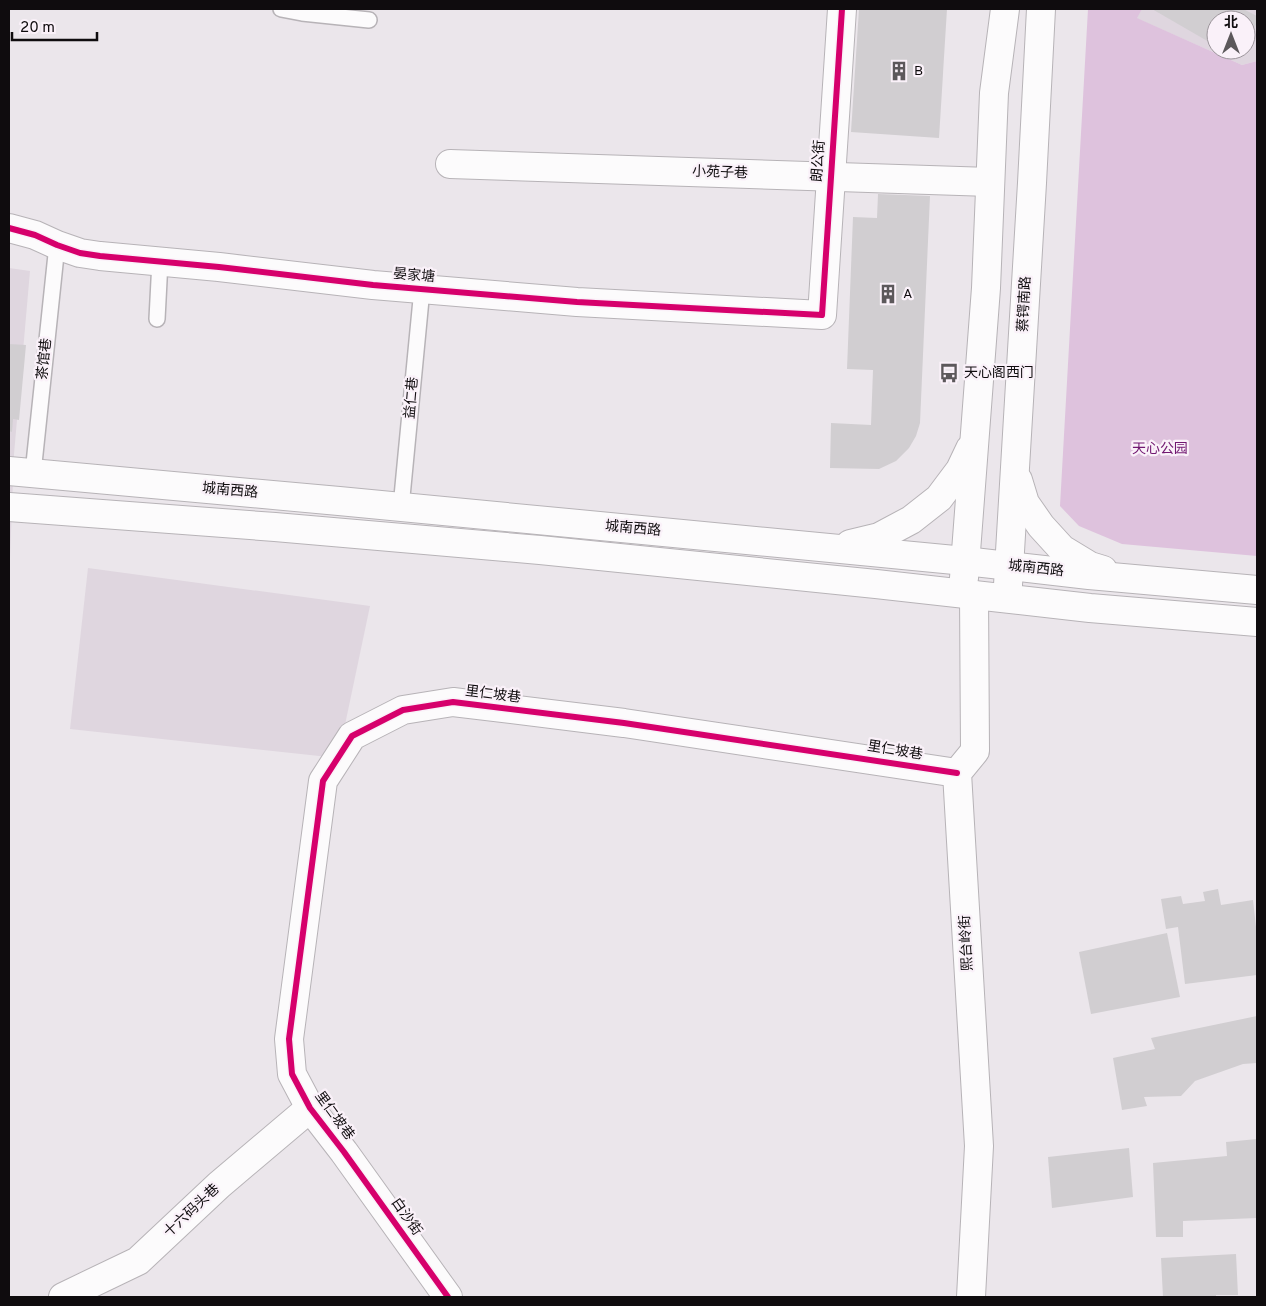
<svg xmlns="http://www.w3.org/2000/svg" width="1266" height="1306" viewBox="0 0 1266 1306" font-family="Overpass,'Noto Sans SC',sans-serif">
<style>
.built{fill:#dfd6df;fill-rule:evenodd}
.green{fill:#dec2dd}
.building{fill:#d1ced1}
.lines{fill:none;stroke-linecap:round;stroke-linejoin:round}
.service-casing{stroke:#b7b3b7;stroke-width:18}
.minor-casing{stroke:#b7b3b7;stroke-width:30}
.secondary-casing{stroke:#b7b3b7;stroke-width:30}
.service{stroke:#fcfbfc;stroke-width:15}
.minor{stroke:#fcfbfc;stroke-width:28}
.secondary{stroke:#fcfbfc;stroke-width:28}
.cycleway-casing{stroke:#faf1f9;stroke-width:9}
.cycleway{stroke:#d6006c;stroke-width:6}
.labels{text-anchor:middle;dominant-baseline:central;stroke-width:4.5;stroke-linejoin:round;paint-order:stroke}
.poi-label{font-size:14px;fill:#0f0c0e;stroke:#faf1f9;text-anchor:start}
.street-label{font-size:14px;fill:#0f0c0e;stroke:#faf1f9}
.park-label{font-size:14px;fill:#711871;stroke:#faf1f9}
</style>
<rect width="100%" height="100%" fill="#ebe6eb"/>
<!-- built -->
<g class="built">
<path d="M1142,9H1257V61L1242,65L1136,18ZM1216,20H1246V50H1216Z"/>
<path d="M9,268L30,271L14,454L10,559H9Z"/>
<path d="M88,568L370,606L338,758L70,729Z"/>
</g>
<!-- green -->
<path class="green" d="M1088,9H1142L1137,18L1242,65L1257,61V556L1122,544L1079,526L1060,506Z"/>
<!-- building -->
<g class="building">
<path d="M859,9H947L939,138L851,132Z"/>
<path d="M1152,9H1246L1245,10L1257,16V23L1246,42V20H1216V46Z"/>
<path d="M1222,50H1241L1236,58Z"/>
<path d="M878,194L930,196L920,423L916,436L909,448L896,461L879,469L830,468L831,423L871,425L873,370L847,369L853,217L877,218Z"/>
<path d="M9,344L26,345L19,420L13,419L12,432L9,431Z"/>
<path d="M1218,889L1221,905L1253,900L1256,927L1257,926V975L1185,984L1178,927L1166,929L1161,899L1181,896L1183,904L1205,901L1203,892Z"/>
<path d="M1167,933L1180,997L1091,1014L1079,952Z"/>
<path d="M1257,1016V1063L1243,1064L1195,1081L1181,1096L1144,1097L1147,1106L1122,1110L1113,1058L1155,1049L1151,1038Z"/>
<path d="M1257,1139V1218L1183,1221V1237H1156L1153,1163L1227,1156L1226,1142Z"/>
<path d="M1129,1148L1133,1197L1052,1208L1048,1157Z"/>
<path d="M1236,1254L1238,1295H1216V1297H1163L1161,1258Z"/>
</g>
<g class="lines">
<defs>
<g id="service">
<path d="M281,9L302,13L369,20"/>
<path d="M157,319L160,261"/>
<path d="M33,473L57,245"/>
<path d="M401,507L422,289"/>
</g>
<g id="minor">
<path d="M450,164L990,182"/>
<path d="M9,228L35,235L57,245L80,253L100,256L219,267L373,285L577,302L822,315L842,9"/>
<path d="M63,1297L138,1261L219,1185L310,1108"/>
<path d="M448,1297L344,1152L310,1108L292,1074L289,1039L323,781L352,736L403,710L453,702L624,723L957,773"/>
<path d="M971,1297L979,1146L957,773L975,751L974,595"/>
</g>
<g id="secondary">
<path d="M9,471L339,501L965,561L1089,575L1257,590"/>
<path d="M1018,480L1025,503L1041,526L1062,549L1090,566L1103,570"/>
<path d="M9,507L275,527L540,550L876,584L1090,608L1257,622"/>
<path d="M850,544L879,537L911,520L939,498L960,470L970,449"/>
<path d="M964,578L986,288L994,93L1005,9"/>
<path d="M1008,585L1032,183L1041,9"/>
</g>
</defs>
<!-- service casing -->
<use href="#service" class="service-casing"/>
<!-- minor casing -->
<use href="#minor" class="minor-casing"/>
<!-- secondary casing -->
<use href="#secondary" class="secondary-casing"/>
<!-- service -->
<use href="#service" class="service"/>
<!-- minor -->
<use href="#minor" class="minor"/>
<!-- secondary -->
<use href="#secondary" class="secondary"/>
<defs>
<g id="cycleway">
<path d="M9,228L35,235L57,245L80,253L100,256L219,267L373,285L577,302L822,315L842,9"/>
<path d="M448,1297L344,1152L310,1108L292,1074L289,1039L323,781L352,736L403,710L453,702L624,723L957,773"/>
</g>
</defs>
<!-- cycleway casing -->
<use href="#cycleway" class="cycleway-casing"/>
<!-- cycleway -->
<use href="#cycleway" class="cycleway"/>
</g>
<!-- icons -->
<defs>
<symbol id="building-bare" viewBox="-9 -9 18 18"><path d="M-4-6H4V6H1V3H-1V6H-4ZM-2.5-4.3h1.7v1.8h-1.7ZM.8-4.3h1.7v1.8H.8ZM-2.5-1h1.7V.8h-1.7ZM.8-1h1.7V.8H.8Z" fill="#5c585b" stroke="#faf1f9" stroke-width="2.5" paint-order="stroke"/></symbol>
<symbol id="bus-bare" viewBox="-9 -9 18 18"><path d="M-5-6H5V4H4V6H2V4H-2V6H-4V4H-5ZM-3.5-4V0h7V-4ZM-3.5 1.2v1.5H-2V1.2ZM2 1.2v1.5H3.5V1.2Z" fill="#5c585b" stroke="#faf1f9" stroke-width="2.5" paint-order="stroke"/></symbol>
</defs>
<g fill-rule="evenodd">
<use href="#building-bare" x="885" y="57" width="28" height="28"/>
<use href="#building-bare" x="874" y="280" width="28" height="28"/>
<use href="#bus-bare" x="935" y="359" width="28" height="28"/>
</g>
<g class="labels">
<!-- poi labels -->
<g class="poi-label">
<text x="914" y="71">B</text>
<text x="903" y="294">A</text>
<text x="964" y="373">天心阁西门</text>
</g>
<!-- street labels -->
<g class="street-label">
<text transform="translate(819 161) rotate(-86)">朗公街</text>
<text transform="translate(720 173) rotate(2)">小苑子巷</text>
<text transform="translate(414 276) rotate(5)">晏家塘</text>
<text transform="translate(1025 304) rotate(-87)">蔡锷南路</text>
<text transform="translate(45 359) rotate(-84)">茶馆巷</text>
<text transform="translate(412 398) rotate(-85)">益仁巷</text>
<text transform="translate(230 491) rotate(5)">城南西路</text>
<text transform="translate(633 529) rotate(5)">城南西路</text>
<text transform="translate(1036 569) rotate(6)">城南西路</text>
<text transform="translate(493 695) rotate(7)">里仁坡巷</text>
<text transform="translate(895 751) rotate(9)">里仁坡巷</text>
<text transform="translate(967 943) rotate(-93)">熙台岭街</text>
<text transform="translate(334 1116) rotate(54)">里仁坡巷</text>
<text transform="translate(192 1211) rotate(-43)">十六码头巷</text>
<text transform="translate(406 1217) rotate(55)">白沙街</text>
</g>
<!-- park labels -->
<g class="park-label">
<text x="1160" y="449">天心公园</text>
</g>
</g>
<!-- border -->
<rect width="1266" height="1306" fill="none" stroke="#0f0c0e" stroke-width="20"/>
<!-- north arrow -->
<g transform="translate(1231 35)"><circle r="24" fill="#faf1f9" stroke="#9c959b"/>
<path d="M0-4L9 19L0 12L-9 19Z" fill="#5c585b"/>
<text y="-8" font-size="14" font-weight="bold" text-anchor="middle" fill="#0f0c0e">北</text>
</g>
<!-- scale -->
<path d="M12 32v8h85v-8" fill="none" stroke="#0f0c0e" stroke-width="2.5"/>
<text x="20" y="32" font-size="15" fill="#0f0c0e" stroke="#faf1f9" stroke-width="4" paint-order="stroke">20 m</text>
</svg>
